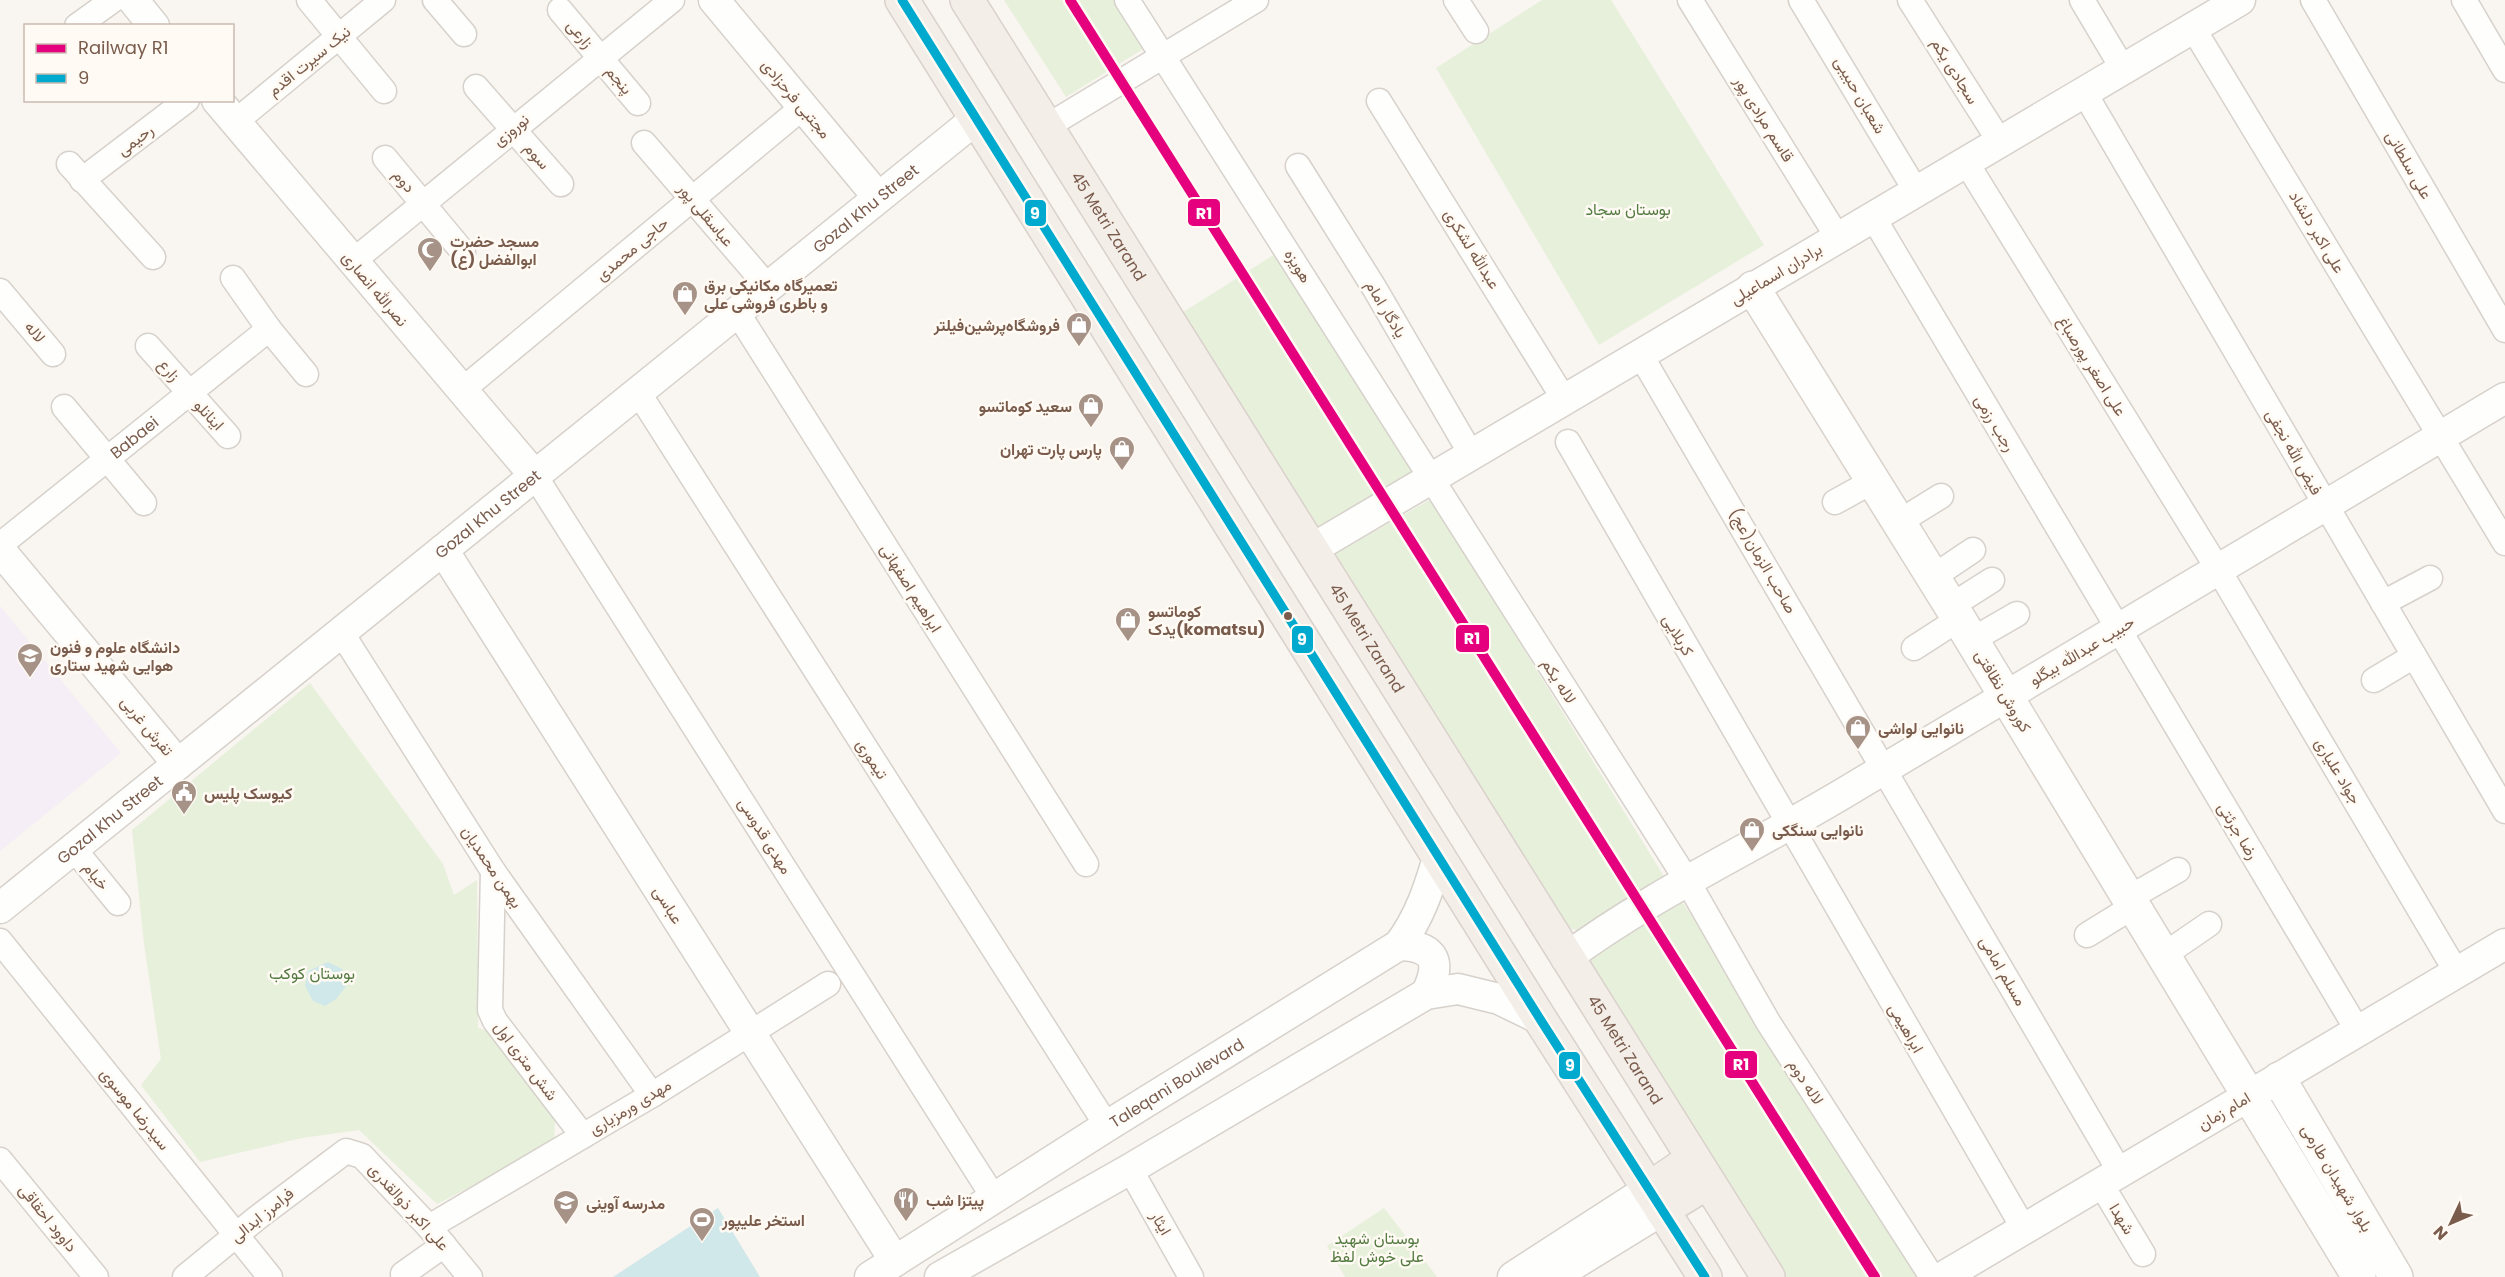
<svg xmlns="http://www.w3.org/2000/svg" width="2505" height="1277" viewBox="0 0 2505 1277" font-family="Poppins,Vazirmatn,sans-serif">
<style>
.education{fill:#f6eef6}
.green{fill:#e7f0db}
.water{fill:#d0e8ea}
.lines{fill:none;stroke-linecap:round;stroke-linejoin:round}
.minor-casing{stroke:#d7d1cb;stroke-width:27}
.tertiary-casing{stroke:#d7d1cb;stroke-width:33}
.secondary-casing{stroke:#d9d2cb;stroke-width:36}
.primary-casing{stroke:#dad1cc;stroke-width:36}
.minor{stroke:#fefefd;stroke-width:24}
.tertiary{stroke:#fefefd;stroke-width:30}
.secondary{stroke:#fefefd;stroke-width:33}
.primary{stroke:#f3eee8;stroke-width:33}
.bus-1-casing{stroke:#fffaf3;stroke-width:14}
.bus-1{stroke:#00a9ce;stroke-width:9}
.rail-1-casing{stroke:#fffaf3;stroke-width:15}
.rail-1{stroke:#e5007d;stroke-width:10}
.bus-dot{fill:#7a5c4d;stroke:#fffaf3;stroke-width:2}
.labels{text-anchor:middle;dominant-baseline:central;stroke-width:5;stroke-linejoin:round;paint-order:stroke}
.street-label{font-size:16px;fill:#7a5c4d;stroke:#fffaf3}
.park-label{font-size:16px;fill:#537a41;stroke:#fffaf3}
.poi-label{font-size:16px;font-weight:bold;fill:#7a5c4d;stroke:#fffaf3;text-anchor:start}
.line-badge{stroke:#fffaf3;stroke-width:2}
.badge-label{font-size:16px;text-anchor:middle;font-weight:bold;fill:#fff}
</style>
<rect width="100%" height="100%" fill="#f9f5f0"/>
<!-- education -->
<path class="education" d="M0,606L121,753L0,851Z"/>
<!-- green -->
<g class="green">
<path d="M1004,0H1119L1148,46L1066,97Z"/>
<path d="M1542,0H1611L1764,245L1599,345L1436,68Z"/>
<path d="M1280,251L1416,475L1321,534L1177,316Z"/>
<path d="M1431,499L1665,878L1577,930L1567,928L1330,557Z"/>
<path d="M310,683L443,864L454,895L477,880L478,1028L487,1031L555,1118L554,1144L437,1204L359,1130L302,1138L200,1162L141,1085L161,1059L144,944L132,830Z"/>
<path d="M1680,898L1901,1241L1919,1277H1783L1587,961L1590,954Z"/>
<path d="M1384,1208L1437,1277H1345L1327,1246Z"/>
</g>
<!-- water -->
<g class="water">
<path d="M328,962L342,969L348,984L336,999L325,1006L313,1001L305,986L308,971Z"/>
<path d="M718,1208L760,1277H613Z"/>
</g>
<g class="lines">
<defs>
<g id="minor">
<path d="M309,0L384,91"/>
<path d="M435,0L464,34"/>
<path d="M1127,0L1688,882L1768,1022L1932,1277"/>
<path d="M1456,0L1476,31"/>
<path d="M1690,0L1838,238"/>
<path d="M1801,0L1916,191"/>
<path d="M1910,0L2000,142"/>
<path d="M2082,0L2123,69"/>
<path d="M2313,0L2505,330"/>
<path d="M2464,0L2505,70"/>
<path d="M560,10L638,103"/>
<path d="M77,26L113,0"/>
<path d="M2193,28L2505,543"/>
<path d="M476,87L561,184"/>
<path d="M2084,92L2505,811"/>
<path d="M1379,101L1564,399"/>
<path d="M235,122L383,0"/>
<path d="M1046,127L1256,0"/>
<path d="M644,143L768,287"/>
<path d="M385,158L463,252"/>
<path d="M1966,162L2218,569L2457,973"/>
<path d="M69,164L153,257"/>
<path d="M1298,166L1375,289L1471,454"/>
<path d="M82,180L187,100"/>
<path d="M1873,217L2358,1031"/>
<path d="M352,262L672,0"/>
<path d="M233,278L269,329L306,374"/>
<path d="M0,291L53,354"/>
<path d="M737,312L1086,864"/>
<path d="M148,346L228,436"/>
<path d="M1640,354L2120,1172"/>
<path d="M461,391L803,107"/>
<path d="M638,392L1107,1126"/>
<path d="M64,407L144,503"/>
<path d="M1568,442L2024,1229"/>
<path d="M535,476L994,1198"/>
<path d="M1835,502L1873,481"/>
<path d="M1899,522L1941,496"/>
<path id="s1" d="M0,545L269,329"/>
<path d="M1933,577L1973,550"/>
<path d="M2383,603L2430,578"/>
<path d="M1951,606L1992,580"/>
<path d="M341,632L493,871L652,1095"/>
<path d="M1972,640L2017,614"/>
<path d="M1914,648L1959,619"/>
<path d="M2374,680L2414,656"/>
<path d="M74,849L118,903"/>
<path d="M493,871L490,1010L495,1021L583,1136"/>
<path d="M2129,898L2178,870"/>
<path d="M2087,935L2134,906"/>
<path d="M0,941L270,1277"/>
<path d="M2164,955L2209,924"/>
<path d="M0,1160L96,1277"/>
<path d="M1130,1169L1191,1277"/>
<path d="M2101,1184L2143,1254"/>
<path d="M429,1227L652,1095L828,984"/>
<path d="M403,1274L444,1245"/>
<path d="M185,1277L257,1218L346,1151L362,1156L429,1227L470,1277"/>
</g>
<g id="tertiary">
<path d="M133,0L154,26"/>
<path d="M714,0L878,197"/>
<path d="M217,100L535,476"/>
<path d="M1312,549L2240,0"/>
<path d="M0,550L178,764"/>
<path d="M443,550L895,1261"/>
<path id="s2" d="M0,908L976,119"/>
<path d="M1399,945C1436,946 1442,963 1426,994"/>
<path d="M1566,958C1655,892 1759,845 1854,787C2071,657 2288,528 2505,398"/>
<path id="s3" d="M870,1277L1107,1126L1399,945C1420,917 1429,888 1439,855"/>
<path d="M940,1277L1130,1169L1426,994L1458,989L1499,999L1540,1019"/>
<path d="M1513,1277L1649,1189"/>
<path d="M1553,1277L1662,1210"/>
<path d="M1943,1277L2505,944"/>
</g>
<g id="secondary">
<path d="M1753,288L1959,619L2359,1277"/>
<path d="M2279,1079L2396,1277"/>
</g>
<g id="primary">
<path d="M902,0L1540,1019L1705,1277"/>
<path id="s4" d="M967,0L1768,1277"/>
<path d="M1649,1189L1693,1159"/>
<path d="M1662,1210L1708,1182"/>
</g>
</defs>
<!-- minor casing -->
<use href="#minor" class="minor-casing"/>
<!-- tertiary casing -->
<use href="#tertiary" class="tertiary-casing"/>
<!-- secondary casing -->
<use href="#secondary" class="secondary-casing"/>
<!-- primary casing -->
<use href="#primary" class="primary-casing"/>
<!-- minor -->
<use href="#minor" class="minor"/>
<!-- tertiary -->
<use href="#tertiary" class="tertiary"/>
<!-- secondary -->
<use href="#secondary" class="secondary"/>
<!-- primary -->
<use href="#primary" class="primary"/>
<defs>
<path id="bus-1" d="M902,0L1540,1019L1705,1277"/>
</defs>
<!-- bus-1 casing -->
<use href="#bus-1" class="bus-1-casing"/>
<!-- bus-1 -->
<use href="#bus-1" class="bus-1"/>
<defs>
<path id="rail-1" d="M1070,0L1875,1277"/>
</defs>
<!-- rail-1 casing -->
<use href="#rail-1" class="rail-1-casing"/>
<!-- rail-1 -->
<use href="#rail-1" class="rail-1"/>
</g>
<!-- icons -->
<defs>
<symbol id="mosque-pin" viewBox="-11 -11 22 30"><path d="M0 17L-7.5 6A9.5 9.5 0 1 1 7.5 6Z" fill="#a69286" stroke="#fffaf3"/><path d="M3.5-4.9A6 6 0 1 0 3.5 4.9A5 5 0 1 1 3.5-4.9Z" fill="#fff"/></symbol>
<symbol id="shop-pin" viewBox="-11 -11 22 30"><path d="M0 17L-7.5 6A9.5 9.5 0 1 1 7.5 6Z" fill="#a69286" stroke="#fffaf3"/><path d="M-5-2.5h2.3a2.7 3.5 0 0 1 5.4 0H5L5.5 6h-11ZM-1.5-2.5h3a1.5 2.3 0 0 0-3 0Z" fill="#fff"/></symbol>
<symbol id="university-pin" viewBox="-11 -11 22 30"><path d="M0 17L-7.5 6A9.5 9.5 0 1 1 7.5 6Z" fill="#a69286" stroke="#fffaf3"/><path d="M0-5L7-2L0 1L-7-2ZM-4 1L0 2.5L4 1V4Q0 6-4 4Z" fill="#fff"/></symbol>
<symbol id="civic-pin" viewBox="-11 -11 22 30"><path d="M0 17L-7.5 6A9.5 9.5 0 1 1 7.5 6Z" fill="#a69286" stroke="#fffaf3"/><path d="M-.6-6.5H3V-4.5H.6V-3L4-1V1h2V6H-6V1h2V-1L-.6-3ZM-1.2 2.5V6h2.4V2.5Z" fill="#fff"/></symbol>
<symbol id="restaurant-pin" viewBox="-11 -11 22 30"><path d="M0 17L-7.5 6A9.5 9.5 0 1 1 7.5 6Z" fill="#a69286" stroke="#fffaf3"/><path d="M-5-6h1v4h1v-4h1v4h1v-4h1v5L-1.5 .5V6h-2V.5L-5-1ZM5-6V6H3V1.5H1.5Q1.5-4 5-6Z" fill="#fff"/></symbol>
<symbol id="school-pin" viewBox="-11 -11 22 30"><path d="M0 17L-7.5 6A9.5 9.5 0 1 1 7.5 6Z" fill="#a69286" stroke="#fffaf3"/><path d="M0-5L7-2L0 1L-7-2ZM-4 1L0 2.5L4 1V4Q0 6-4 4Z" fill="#fff"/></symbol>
<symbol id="stadium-pin" viewBox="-11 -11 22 30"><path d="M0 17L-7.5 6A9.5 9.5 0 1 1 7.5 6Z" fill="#a69286" stroke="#fffaf3"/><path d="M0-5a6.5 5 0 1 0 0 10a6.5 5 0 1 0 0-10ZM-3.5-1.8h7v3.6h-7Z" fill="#fff"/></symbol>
</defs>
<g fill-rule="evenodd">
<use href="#mosque-pin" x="415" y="235" width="30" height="40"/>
<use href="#shop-pin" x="670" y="279" width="30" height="40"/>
<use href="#shop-pin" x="1064" y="310" width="30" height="40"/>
<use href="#shop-pin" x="1076" y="391" width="30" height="40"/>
<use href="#shop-pin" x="1107" y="434" width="30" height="40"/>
<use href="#shop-pin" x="1113" y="605" width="30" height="40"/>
<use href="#university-pin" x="15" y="641" width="30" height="40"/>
<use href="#shop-pin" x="1843" y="713" width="30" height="40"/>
<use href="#civic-pin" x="169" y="778" width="30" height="40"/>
<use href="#shop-pin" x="1737" y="815" width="30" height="40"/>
<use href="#restaurant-pin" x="891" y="1185" width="30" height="40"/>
<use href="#school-pin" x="551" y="1188" width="30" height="40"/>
<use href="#stadium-pin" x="687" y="1205" width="30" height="40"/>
</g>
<!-- markers -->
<circle class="bus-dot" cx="1288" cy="616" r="5"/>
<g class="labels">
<!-- street labels -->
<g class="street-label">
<text transform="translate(580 34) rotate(50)">زارعی</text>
<text transform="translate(309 61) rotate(-39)">نیک سیرت اقدم</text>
<text transform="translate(1955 71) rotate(58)">سجادی یکم</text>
<text transform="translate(619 80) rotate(50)">پنجم</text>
<text transform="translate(1860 95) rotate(60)">شعبان حبیبی</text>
<text transform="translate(796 99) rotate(50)">مجتبی فرحزادی</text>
<text transform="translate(1764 119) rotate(58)">قاسم مرادی پور</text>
<text transform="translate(511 130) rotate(-39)">نوروزی</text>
<text transform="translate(135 140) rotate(-37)">رحیمی</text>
<text transform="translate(537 156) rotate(49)">سوم</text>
<text transform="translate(2409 165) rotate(60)">علی سلطانی</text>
<text transform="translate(404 181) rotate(50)">دوم</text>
<text stroke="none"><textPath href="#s2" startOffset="1113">Gozal Khu Street</textPath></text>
<text transform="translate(706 215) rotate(50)">عباسقلی پور</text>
<text stroke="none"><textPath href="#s4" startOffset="267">45 Metri Zarand</textPath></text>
<text transform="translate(2317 232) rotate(59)">علی اکبر دلشاد</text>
<text transform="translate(632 249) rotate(-40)">حاجی محمدی</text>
<text transform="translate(1472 249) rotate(58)">عبدالله لشکری</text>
<text transform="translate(1298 266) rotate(58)">هویزه</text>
<text transform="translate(1776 274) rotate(-31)">برادران اسماعیلی</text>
<text transform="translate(375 289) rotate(50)">نصرالله انصاری</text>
<text transform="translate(1386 309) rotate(59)">یادگار امام</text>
<text transform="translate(35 332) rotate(50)">لاله</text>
<text transform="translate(2092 366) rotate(58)">علی اصغر پورصباغ</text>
<text transform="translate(169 370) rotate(49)">زارع</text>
<text transform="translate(209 415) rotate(47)">اینانلو</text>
<text transform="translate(1995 423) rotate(59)">رجب رزمی</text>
<text stroke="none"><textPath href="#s1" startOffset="172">Babaei</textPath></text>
<text transform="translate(2294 452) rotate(60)">فیض الله نجفی</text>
<text stroke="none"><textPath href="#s2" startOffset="627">Gozal Khu Street</textPath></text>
<text transform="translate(1763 561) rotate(60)">صاحب الزمان(عج)</text>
<text transform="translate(911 588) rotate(58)">ابراهیم اصفهانی</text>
<text transform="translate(1678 635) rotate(60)">کربلایی</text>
<text stroke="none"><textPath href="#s4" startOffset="753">45 Metri Zarand</textPath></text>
<text transform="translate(2082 651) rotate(-31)">حبیب عبدالله بیگلو</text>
<text transform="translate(1559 681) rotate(58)">لاله یکم</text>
<text transform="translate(2003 691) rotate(59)">کوروش نظافتی</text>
<text transform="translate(147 726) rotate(50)">تفرش غربی</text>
<text transform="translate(872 759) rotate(57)">تیموری</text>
<text transform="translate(2338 771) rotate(59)">جواد علیاری</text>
<text stroke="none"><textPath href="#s2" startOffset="141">Gozal Khu Street</textPath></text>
<text transform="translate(2238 831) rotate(59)">رضا جرئتی</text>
<text transform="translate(765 836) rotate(58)">مهدی قدوسی</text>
<text transform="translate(492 867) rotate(56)">بهمن محمدیان</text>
<text transform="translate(96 876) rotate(51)">خیام</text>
<text transform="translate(668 905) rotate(58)">عباسی</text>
<text transform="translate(2003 971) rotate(60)">مسلم امامی</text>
<text transform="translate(1906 1028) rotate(60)">ابراهیمی</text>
<text stroke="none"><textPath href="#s4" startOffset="1239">45 Metri Zarand</textPath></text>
<text transform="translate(526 1061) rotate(53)">شش متری اول</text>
<text transform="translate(1806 1082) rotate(57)">لاله دوم</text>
<text stroke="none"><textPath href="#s3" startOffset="363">Taleqani Boulevard</textPath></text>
<text transform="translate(630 1107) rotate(-31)">مهدی ورمزیاری</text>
<text transform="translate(135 1109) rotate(51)">سیدرضا موسوی</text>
<text transform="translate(2224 1111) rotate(-31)">امام زمان</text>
<text transform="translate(2337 1178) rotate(59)">بلوار شهیدان طارمی</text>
<text transform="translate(409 1207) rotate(48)">علی اکبر ذوالقدری</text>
<text transform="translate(262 1215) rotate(-39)">فرامرز ابدالی</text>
<text transform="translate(48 1218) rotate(51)">داوود احقاقی</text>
<text transform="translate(2122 1219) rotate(59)">شهدا</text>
<text transform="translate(1161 1223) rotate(60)">ایثار</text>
</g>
<!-- park labels -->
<g class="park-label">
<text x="1628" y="209">بوستان سجاد</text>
<text x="312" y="973">بوستان کوکب</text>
<text x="1377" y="1238">بوستان شهید<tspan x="1377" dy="18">علی خوش لفظ</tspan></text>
</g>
<!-- poi labels -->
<g class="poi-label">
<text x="450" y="241">مسجد حضرت<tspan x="450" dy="18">ابوالفضل (ع)</tspan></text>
<text x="704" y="285">تعمیرگاه مکانیکی برق<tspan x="704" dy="18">و باطری فروشی علی</tspan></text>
<text x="1060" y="325" text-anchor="end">فروشگاه‌پرشین‌فیلتر</text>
<text x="1072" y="406" text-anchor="end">سعید کوماتسو</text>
<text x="1102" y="449" text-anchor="end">پارس پارت تهران</text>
<text x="1148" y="611">کوماتسو<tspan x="1148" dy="18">یدک(komatsu)</tspan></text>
<text x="50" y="647">دانشگاه علوم و فنون<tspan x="50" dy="18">هوایی شهید ستاری</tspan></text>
<text x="1878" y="728">نانوایی لواشی</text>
<text x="204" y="793">کیوسک پلیس</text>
<text x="1772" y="830">نانوایی سنگکی</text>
<text x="926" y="1200">پیتزا شب</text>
<text x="586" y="1203">مدرسه آوینی</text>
<text x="722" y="1220">استخر علیپور</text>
</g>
</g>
<g class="line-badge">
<rect x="1187" y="198" width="34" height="29" rx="6" fill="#e5007d"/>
<rect x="1024" y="199" width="23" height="28" rx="6" fill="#00a9ce"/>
<rect x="1455" y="624" width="35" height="29" rx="6" fill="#e5007d"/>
<rect x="1291" y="625" width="23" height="29" rx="6" fill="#00a9ce"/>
<rect x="1724" y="1050" width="34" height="29" rx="6" fill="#e5007d"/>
<rect x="1558" y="1051" width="23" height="29" rx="6" fill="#00a9ce"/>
</g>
<g class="badge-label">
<text x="1204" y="219">R1</text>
<text x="1035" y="219">9</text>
<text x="1472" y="644">R1</text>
<text x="1302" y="645">9</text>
<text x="1741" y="1070">R1</text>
<text x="1570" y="1071">9</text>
</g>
<!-- legend -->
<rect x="24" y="24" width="210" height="78" fill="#fffaf3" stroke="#cabbb1" stroke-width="1.5"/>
<rect x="36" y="44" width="30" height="9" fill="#e5007d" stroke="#cabbb1" stroke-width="1.5"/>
<text x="78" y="54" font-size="18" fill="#7a5c4d">Railway R1</text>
<rect x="36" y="74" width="30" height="9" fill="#00a9ce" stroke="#cabbb1" stroke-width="1.5"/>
<text x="78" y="84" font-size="18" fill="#7a5c4d">9</text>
<!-- north arrow -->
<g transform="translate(2451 1223) rotate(226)" stroke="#fffaf3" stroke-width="4.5" paint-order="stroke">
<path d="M0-4.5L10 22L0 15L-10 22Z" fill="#7a5c4d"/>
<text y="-9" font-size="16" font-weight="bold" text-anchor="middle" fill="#7a5c4d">N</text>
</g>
</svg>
